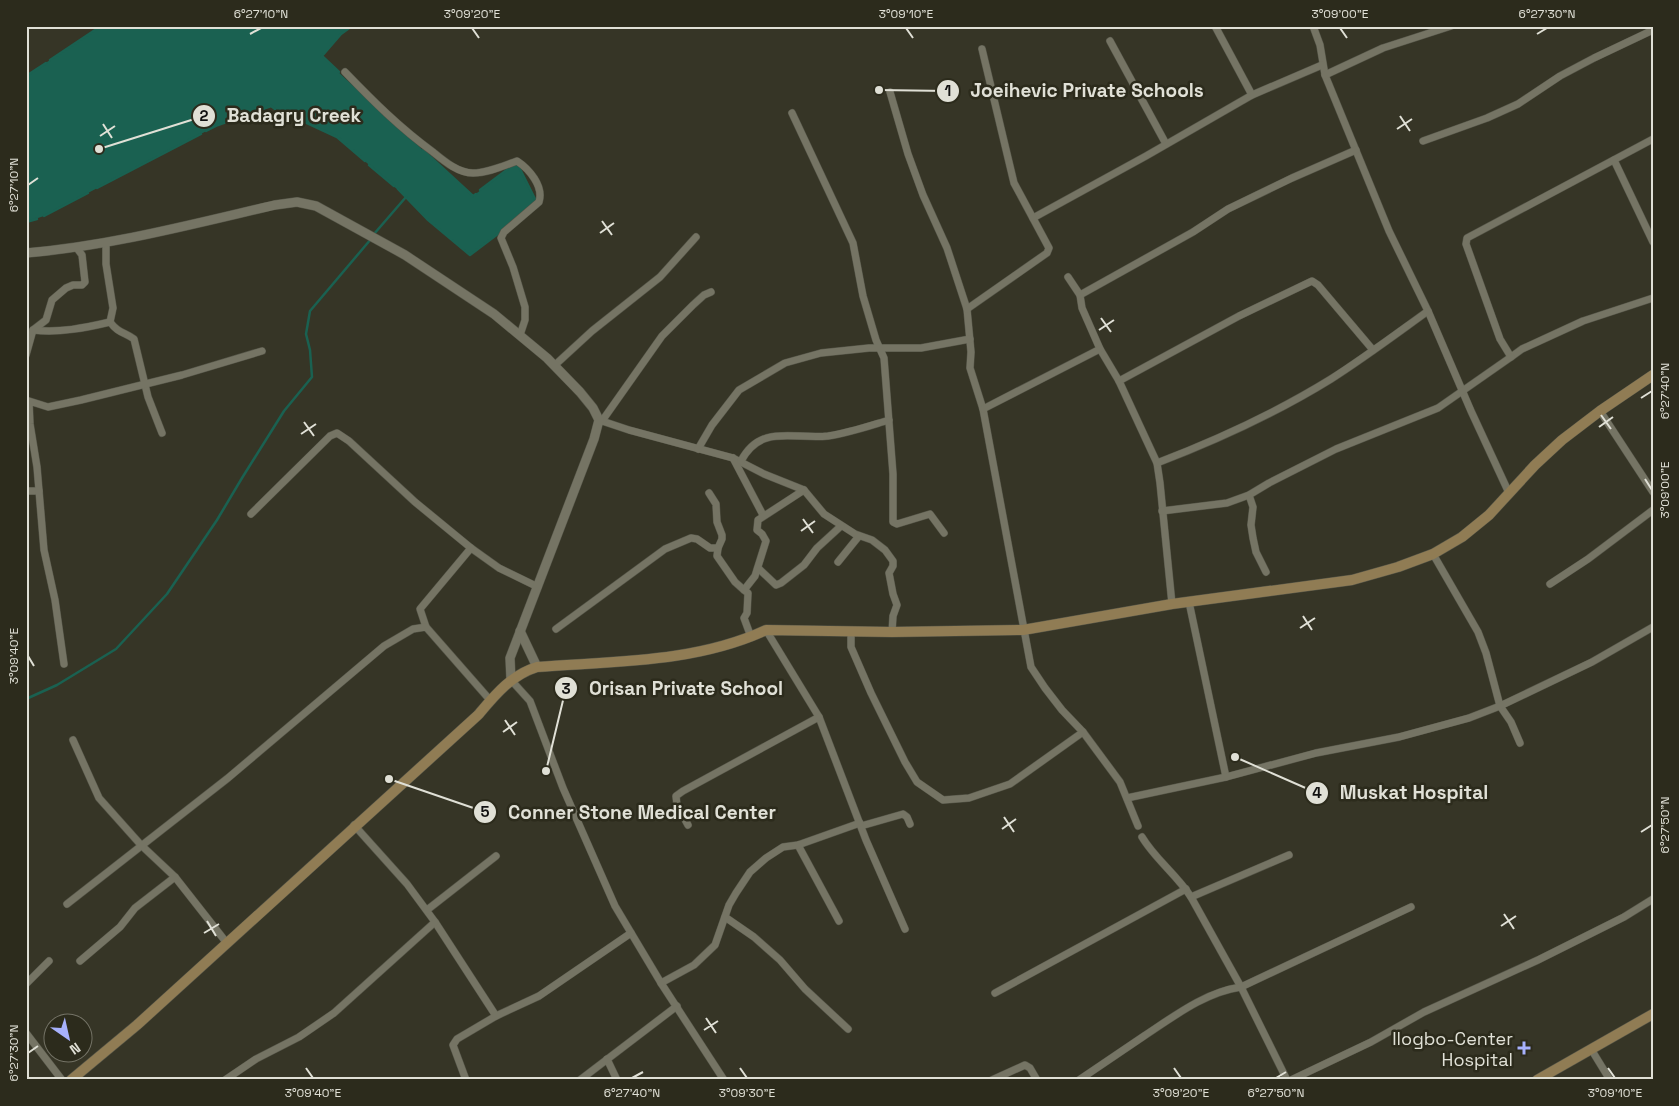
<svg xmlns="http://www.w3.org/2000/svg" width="1679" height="1106" viewBox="0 0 1679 1106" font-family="'Space Grotesk',sans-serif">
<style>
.water{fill:#1a6151}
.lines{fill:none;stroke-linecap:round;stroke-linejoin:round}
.stream{stroke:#1a6151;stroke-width:2.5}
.minor-casing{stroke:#545447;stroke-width:8}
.tertiary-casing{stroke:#545447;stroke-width:10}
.secondary-casing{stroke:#545447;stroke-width:11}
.minor{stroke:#757464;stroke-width:7}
.tertiary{stroke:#757464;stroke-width:9}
.secondary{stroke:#907c54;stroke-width:10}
.ticks{fill:none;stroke:#e0e0d6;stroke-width:2}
.poi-dot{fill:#a7b1fc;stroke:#2c2b1c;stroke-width:2}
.labels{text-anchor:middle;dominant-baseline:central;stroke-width:5;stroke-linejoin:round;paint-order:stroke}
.poi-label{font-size:18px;fill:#e0e0d6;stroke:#2c2b1c;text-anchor:end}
.leader{fill:none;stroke:#e0e0d6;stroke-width:2}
.callout-dot{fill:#e0e0d6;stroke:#2c2b1c;stroke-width:2}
.mark-label{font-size:15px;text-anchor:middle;font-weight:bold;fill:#111}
.callout-label{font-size:19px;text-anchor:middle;font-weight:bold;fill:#e0e0d6;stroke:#2c2b1c;stroke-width:5;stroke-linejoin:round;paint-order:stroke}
.neatline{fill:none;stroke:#e0e0d6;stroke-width:2}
.ticks-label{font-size:12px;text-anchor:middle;fill:#e0e0d6}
</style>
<rect width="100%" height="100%" fill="#363526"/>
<!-- water -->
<path class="water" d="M101,26H352L341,34L322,57L473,196L517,162L537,203L470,255L427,219L406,197L337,137L271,107L218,125L44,216L26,222V76Z"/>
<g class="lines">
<!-- stream -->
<g class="stream">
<path d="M50,60L101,26"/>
<path d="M339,72L322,56L341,34L352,26"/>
<path d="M26,76L46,63"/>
<path d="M294,117L337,137L365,161"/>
<path d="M206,131L218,125L271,106L275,109"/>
<path d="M423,150L473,196L476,194"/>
<path d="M369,165L394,186"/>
<path d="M518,165L537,203"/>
<path d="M97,188L201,134"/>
<path d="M398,189L427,219L470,255L503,230"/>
<path d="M480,190L508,169"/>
<path d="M44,216L88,193"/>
<path d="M26,222L37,219"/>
<path d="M374,234L406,197"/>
<path d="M26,699L57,685L116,649L167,594L217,520L242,478L284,411L312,377L310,350L306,334L310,311L371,239"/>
</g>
<defs>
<g id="minor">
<path d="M1215,26L1252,95"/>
<path d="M1313,26L1320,45L1325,75L1389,231L1428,311L1471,411L1509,493"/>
<path d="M1110,41L1166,144"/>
<path d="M345,72C373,101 400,128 433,152C444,161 458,173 473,173C488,173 503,166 517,161C529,169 544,186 539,202L504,232L501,238L513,267L525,307V320L520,335"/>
<path d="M1325,75L1383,48L1451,26"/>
<path d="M890,92L908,154L923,195L947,248L967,309L971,352L970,368L983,409L1031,667L1045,688L1062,710L1083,732L1120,782L1138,826"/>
<path d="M792,113L853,243L863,296L876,340L884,358L893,474V522L897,524L930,514L944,533"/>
<path d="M1653,139L1467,238L1466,244L1500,339L1511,357L1522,349L1583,321L1653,298"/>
<path d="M1423,141L1487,118L1518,104L1560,76L1594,58L1653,30"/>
<path d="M1614,160L1653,242"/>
<path d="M1033,218L1146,156L1252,95L1322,65"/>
<path d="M106,242V264L113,308L110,322C118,333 124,332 134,339L148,397L162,433"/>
<path d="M1068,277L1080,295L1082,308L1100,349L1119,381L1157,463L1160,483L1172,604"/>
<path d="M1080,295L1193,232L1228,209L1292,178L1356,150"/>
<path d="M967,309L1047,253L1049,248L1014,183L982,49"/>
<path d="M33,330C59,333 85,328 110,322"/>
<path d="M26,355L33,330L46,320L52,300L66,288L73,285H82L85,282L82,255L76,247"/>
<path d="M555,365L592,331L660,277L696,237"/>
<path d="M1119,381L1239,316L1312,281L1318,285L1373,350"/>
<path d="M983,409L1100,349"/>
<path d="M1600,411L1653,492"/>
<path d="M599,420L629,430L733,458L764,474L804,490L824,514L855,534L872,540L885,550L893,561V566L889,573L893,594L897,605L893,616L892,632"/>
<path d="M602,421L662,336L693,305L704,295L711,292"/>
<path d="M698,449L712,425L739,390L785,363L821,353L869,348H921L970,339"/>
<path d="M733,458L763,515"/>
<path d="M741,461C761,423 794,440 828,436C849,433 869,426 889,420"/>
<path d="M1157,463C1217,440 1276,413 1331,379C1364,358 1396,334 1428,311"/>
<path d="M26,491H39"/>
<path d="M709,493L716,504L717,522L722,535V539L718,548L717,556L735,582L744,590"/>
<path d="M1249,495L1253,507L1251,525L1253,538L1256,552L1266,572"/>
<path d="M1162,511L1227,503L1249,495L1269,483L1336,449L1438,408L1511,357"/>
<path d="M251,514L330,436L337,433L349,441L415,502L471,548L499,568L538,587"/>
<path d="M1433,554L1478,632L1486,653L1500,706L1511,722L1520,743"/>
<path d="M838,562L859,536"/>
<path d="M758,568L776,585L781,583L804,565L817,548L841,526"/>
<path d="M1550,584L1588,559L1653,510"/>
<path d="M1189,602L1226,777"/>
<path d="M426,627L420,609L471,548"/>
<path d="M556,629L665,549L691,538L697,539L710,548H718"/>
<path d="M766,630L819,717L866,840L905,929"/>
<path d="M851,631V647L871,693L905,762L917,782L943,800L969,798L1010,784L1083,732"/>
<path d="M751,637L744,618L747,613L748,593L744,590L755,576L766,541L762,534L757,530L758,520L804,490"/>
<path d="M64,664L55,600L44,550L37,467L30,424L29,401L48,407L81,400L182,375L262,351"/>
<path d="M511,680L530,701L563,788L615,906L661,983L724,1080"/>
<path d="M73,740L99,798L141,845L175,877L226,942"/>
<path d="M1127,798L1226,777L1316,753L1399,737L1469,718L1500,706L1592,662L1653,627"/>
<path d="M354,825L407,884L435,922L496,1016"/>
<path d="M688,825L677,805L676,796L683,791L819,717"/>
<path d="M861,826L903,814L907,817L910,824"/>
<path d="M1142,837C1155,859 1177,875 1191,897L1241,987L1287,1080"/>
<path d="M798,845L839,921"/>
<path d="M1191,897L1289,855"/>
<path d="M67,904L228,778L384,646L413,629L426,627L490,700"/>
<path d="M427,910L496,856"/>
<path d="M725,917L754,937L780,960L805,989L848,1029"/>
<path d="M80,961L120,927L135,908L175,877"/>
<path d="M661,983L694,965L715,945L729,905L736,893L750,872L766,858L783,847L798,845L860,823"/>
<path d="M26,984L49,961"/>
<path d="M995,993L1186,889"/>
<path d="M26,1033L62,1080"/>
<path d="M1591,1049L1610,1080"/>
<path d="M607,1059L617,1080"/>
<path d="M225,1080L256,1059L299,1037L334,1013L435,922"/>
<path d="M466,1080L453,1045L457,1039L496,1016L539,996L631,933"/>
<path d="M580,1080L677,1006"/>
<path d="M992,1080L1025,1065L1030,1068L1037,1080"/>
<path d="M1079,1080C1101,1065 1122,1051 1144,1036C1173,1017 1205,992 1241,987L1411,907"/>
<path d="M1291,1080L1371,1042L1424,1012L1538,960L1624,917L1653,899"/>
</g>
<g id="tertiary">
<path d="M26,253C110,246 193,224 275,205L297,202L316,206L405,255L494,314L547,358L580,392L593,408L599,420L594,439L510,658L511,680"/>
<path d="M520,631L537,667"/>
</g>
<g id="secondary">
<path d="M71,1080L137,1025L478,715C495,695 511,675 537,667C613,661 695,663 766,630L892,632L1023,630L1172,604L1352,580L1398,567L1433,554L1462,537L1489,515L1535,465L1562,440L1600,411L1653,375"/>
<path d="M1537,1080L1653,1014"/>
</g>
</defs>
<!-- minor casing -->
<use href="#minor" class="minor-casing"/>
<!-- tertiary casing -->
<use href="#tertiary" class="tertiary-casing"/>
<!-- secondary casing -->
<use href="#secondary" class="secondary-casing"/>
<!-- minor -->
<use href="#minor" class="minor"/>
<!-- tertiary -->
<use href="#tertiary" class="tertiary"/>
<!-- secondary -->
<use href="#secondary" class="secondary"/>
</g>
<!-- ticks -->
<path class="ticks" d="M472,28L479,38M906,28L913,38M1340,28L1347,38M250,34L261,28M1537,34L1547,28M1400,116L1410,131M103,124L112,138M1397,129L1412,119M100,136L115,126M28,185L38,178M602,221L612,235M600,233L614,223M1101,318L1111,332M1099,330L1114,320M1641,398L1652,391M1601,415L1611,429M304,422L314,436M1599,427L1613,417M301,434L316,424M1645,479L1652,490M803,519L813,533M801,531L815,521M1303,616L1312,630M1300,628L1315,618M28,656L34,666M505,720L515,735M503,732L517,722M1004,817L1014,832M1002,829L1016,819M1641,832L1652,825M1504,914L1514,929M207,921L216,936M1501,926L1516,916M204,933L219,924M706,1018L716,1033M704,1030L718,1021M28,1053L38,1046M306,1068L313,1078M740,1068L747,1078M1174,1068L1181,1078M1608,1068L1615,1078M632,1078L643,1072M1276,1078L1286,1072"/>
<!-- markers -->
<path class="poi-dot" d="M1521.5 1040.5h5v5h5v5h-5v5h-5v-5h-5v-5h5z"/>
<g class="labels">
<!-- poi labels -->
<g class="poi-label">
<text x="1513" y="1038">Ilogbo-Center<tspan x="1513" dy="21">Hospital</tspan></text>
</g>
</g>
<!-- callouts -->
<path class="leader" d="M879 90L948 91M99 149L204 116M546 771L566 688M1235 757L1317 793M389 779L485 812"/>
<g class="callout-dot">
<circle cx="879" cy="90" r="5"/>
<circle cx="99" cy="149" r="5"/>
<circle cx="546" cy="771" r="5"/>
<circle cx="1235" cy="757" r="5"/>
<circle cx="389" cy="779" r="5"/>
<circle cx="948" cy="91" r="12"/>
<circle cx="204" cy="116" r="12"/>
<circle cx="566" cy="688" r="12"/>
<circle cx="1317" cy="793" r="12"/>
<circle cx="485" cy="812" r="12"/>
</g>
<g class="mark-label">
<text x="948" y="96">1</text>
<text x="204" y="121">2</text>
<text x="566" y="694">3</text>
<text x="1317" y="798">4</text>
<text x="485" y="817">5</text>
</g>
<g class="callout-label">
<text x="1087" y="97">Joeihevic Private Schools</text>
<text x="294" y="122">Badagry Creek</text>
<text x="686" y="695">Orisan Private School</text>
<text x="1414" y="799">Muskat Hospital</text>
<text x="642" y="819">Conner Stone Medical Center</text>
</g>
<!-- border -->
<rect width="1679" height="1106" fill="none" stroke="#2c2b1c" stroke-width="55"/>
<!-- north arrow -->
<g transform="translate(68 1038) rotate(146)"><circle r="24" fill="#2c2b1c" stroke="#747366"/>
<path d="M0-4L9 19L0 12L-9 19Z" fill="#a7b1fc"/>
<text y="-8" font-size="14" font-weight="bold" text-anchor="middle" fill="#e0e0d6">N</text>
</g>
<rect x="28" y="28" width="1624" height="1050" class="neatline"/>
<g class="ticks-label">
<text x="261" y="18">6°27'10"N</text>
<text x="472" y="18">3°09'20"E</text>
<text x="906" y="18">3°09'10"E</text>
<text x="1340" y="18">3°09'00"E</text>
<text x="1547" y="18">6°27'30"N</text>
<text transform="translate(14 185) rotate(-90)" y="4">6°27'10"N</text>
<text transform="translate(1665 391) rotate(-90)" y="4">6°27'40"N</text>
<text transform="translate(1665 490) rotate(-90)" y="4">3°09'00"E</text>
<text transform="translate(14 656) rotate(-90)" y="4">3°09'40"E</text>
<text transform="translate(1665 825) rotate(-90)" y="4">6°27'50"N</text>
<text transform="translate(14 1053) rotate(-90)" y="4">6°27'30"N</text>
<text x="313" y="1097">3°09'40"E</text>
<text x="632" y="1097">6°27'40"N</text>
<text x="747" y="1097">3°09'30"E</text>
<text x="1181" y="1097">3°09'20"E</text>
<text x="1276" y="1097">6°27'50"N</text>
<text x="1615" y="1097">3°09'10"E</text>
</g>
</svg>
